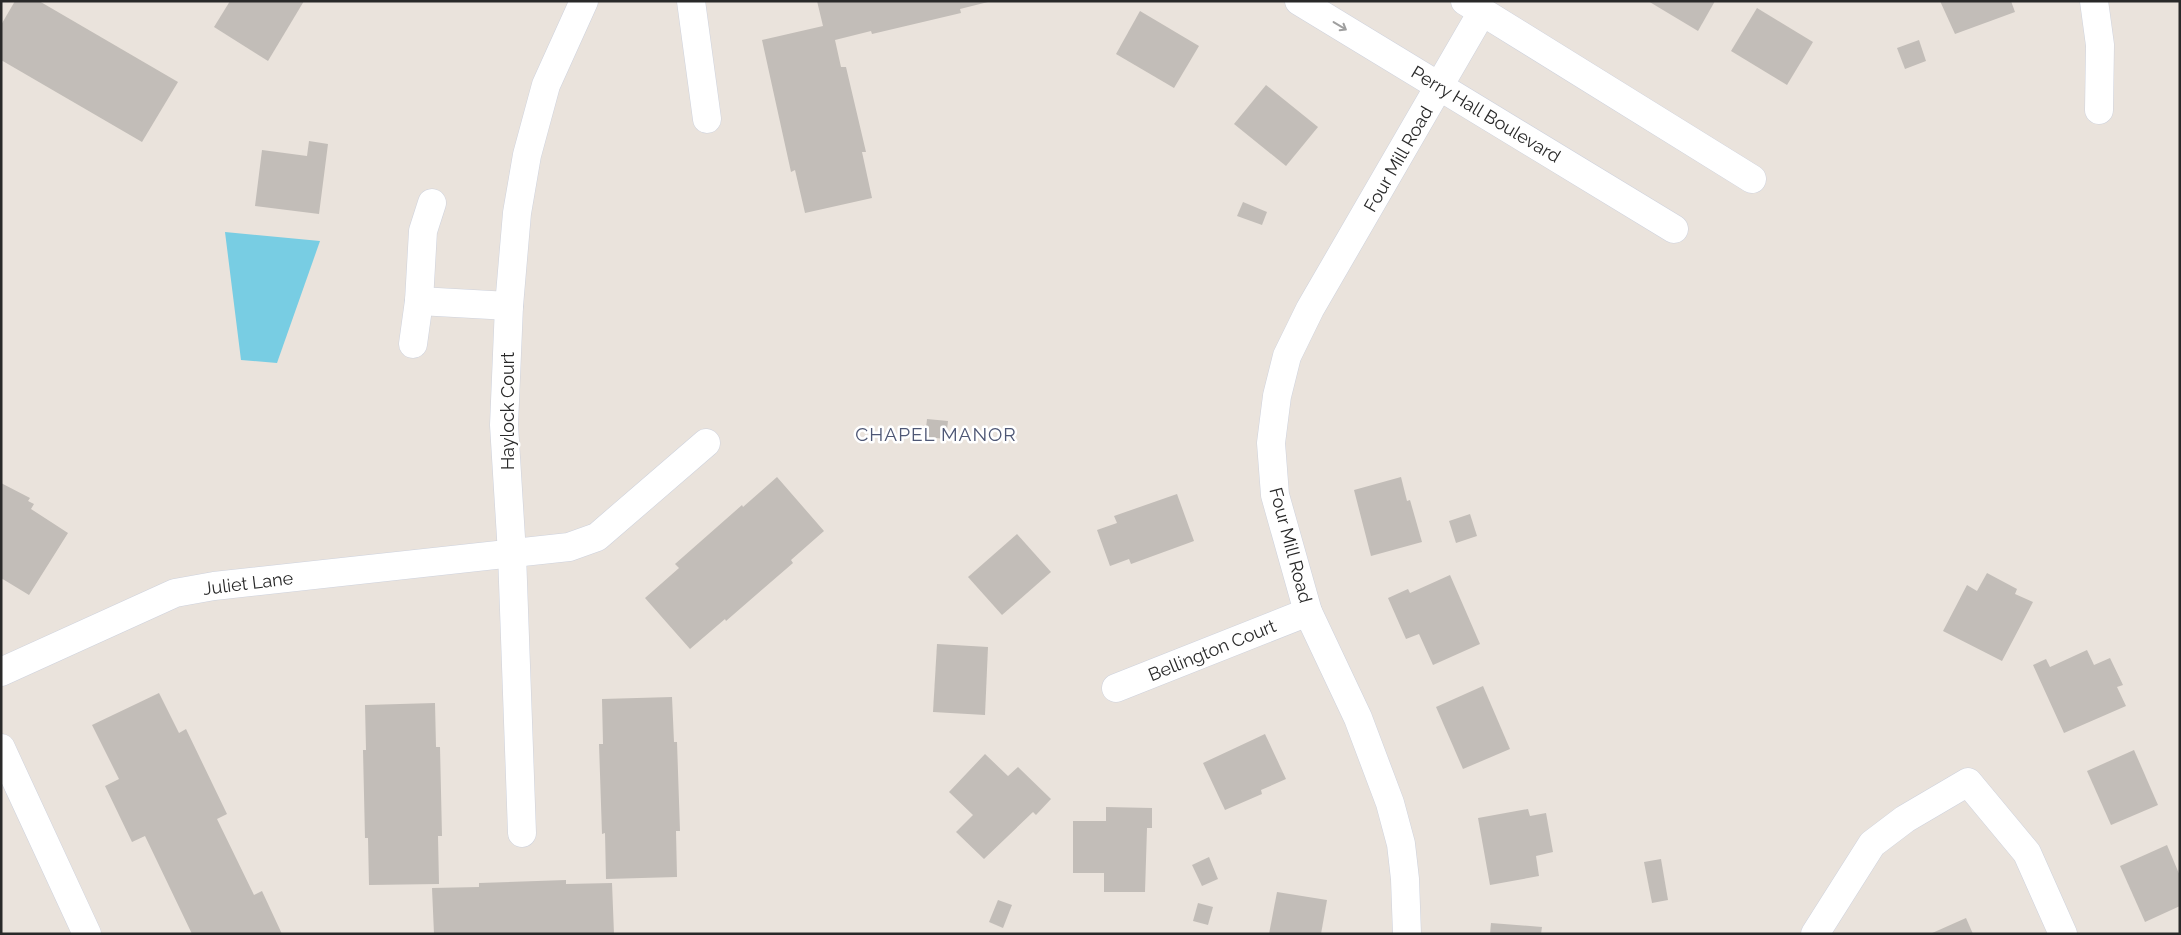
<svg xmlns="http://www.w3.org/2000/svg" width="2181" height="935" viewBox="0 0 2181 935" font-family="Raleway,sans-serif">
<style>
.water{fill:#78cde3}
.building{fill:#c2bdb8}
.lines{fill:none;stroke-linecap:round;stroke-linejoin:round}
.minor-casing{stroke:#ced2dd;stroke-width:29}
.minor{stroke:#fff;stroke-width:28}
.oneway{stroke:#9f9f9f}
.labels{text-anchor:middle;dominant-baseline:central;stroke-width:5;stroke-linejoin:round;paint-order:stroke}
.street-label{font-size:18px;fill:#292929;stroke:#fff}
.neighbourhood-label{font-size:19px;letter-spacing:1px;fill:#4e5775;stroke:#fff}
</style>
<rect width="100%" height="100%" fill="#eae3dc"/>
<!-- water -->
<path class="water" d="M225,232L320,241L277,363L241,360Z"/>
<!-- building -->
<g class="building">
<path d="M15,1H39L178,82L142,142L1,60V25Z"/>
<path d="M230,1H304L268,61L214,27Z"/>
<path d="M817,1L988,2L960,9L961,13L872,34L871,31L835,40L841,67H846L866,152H862L872,198L805,213L795,170L791,172L762,40L823,26Z"/>
<path d="M1648,1H1715L1698,31Z"/>
<path d="M1940,1H2011L2015,12L1955,34Z"/>
<path d="M1757,8L1813,42L1787,85L1731,51Z"/>
<path d="M1140,11L1199,46L1174,88L1116,54Z"/>
<path d="M1919,40L1926,61L1905,69L1897,48Z"/>
<path d="M1266,85L1318,127L1286,166L1234,124Z"/>
<path d="M309,141L328,144L319,214L255,206L262,150L307,156Z"/>
<path d="M1243,202L1267,212L1262,225L1237,216Z"/>
<path d="M927,419L948,421L946,439L925,437Z"/>
<path d="M777,477L824,531L791,560L793,563L726,621L725,619L690,649L645,598L679,568L675,564L742,505L743,507Z"/>
<path d="M1401,477L1407,501L1410,500L1422,542L1371,556L1354,490Z"/>
<path d="M1,483L30,498L28,501L34,504L31,509L68,533L29,595L1,578Z"/>
<path d="M1177,494L1194,541L1131,564L1129,559L1110,566L1097,530L1117,523L1114,516Z"/>
<path d="M1470,514L1477,536L1456,543L1449,521Z"/>
<path d="M1017,534L1051,572L1002,615L968,577Z"/>
<path d="M1987,573L2017,589L2015,594L2033,602L2002,661L1943,631L1967,585L1977,591Z"/>
<path d="M1450,575L1480,644L1433,665L1419,634L1406,639L1388,598L1408,589L1410,593Z"/>
<path d="M937,644L988,647L985,715L933,712Z"/>
<path d="M2087,650L2094,665L2110,658L2123,685L2117,687L2126,706L2064,733L2033,665L2046,659L2050,667Z"/>
<path d="M1483,686L1510,749L1463,769L1436,707Z"/>
<path d="M159,693L179,733L186,729L227,814L217,819L254,895L262,891L282,934H192L145,836L132,842L105,786L119,779L92,725Z"/>
<path d="M672,697L674,742H677L680,831H676L677,877L606,879L605,833L602,834L599,744H603L602,699Z"/>
<path d="M435,703L436,747H440L442,836H438L439,884L369,885L368,838H365L363,750H366L365,705Z"/>
<path d="M1265,734L1286,779L1261,790L1262,794L1225,810L1203,763Z"/>
<path d="M2134,750L2158,805L2111,825L2087,771Z"/>
<path d="M985,754L1008,776L1018,767L1051,799L1036,815L1033,812L984,859L956,832L973,815L949,792Z"/>
<path d="M1106,807L1152,808V828H1147L1145,892H1104V873H1073V821H1106Z"/>
<path d="M1528,809L1530,816L1546,813L1553,852L1536,856L1539,876L1490,885L1478,818Z"/>
<path d="M2167,845L2180,876V906L2145,922L2120,866Z"/>
<path d="M1209,857L1218,879L1202,886L1192,865Z"/>
<path d="M1661,859L1668,900L1652,903L1644,862Z"/>
<path d="M566,880V884L612,883L614,934H434L432,888L479,887V883Z"/>
<path d="M1277,892L1327,900L1321,934H1269Z"/>
<path d="M998,900L1012,905L1003,928L989,922Z"/>
<path d="M1198,903L1213,907L1208,925L1193,921Z"/>
<path d="M1966,918L1973,934H1930Z"/>
<path d="M1491,923L1542,927L1541,934H1490Z"/>
</g>
<g class="lines">
<defs>
<g id="minor">
<path d="M691,1L707,119"/>
<path d="M1299,1L1674,229"/>
<path d="M1465,1L1752,179"/>
<path d="M2094,1L2100,45L2099,110"/>
<path d="M419,301L509,306"/>
<path d="M413,344L419,301L423,231L432,203"/>
<path d="M1,672L175,593L214,586L569,547L597,537L706,443"/>
<path d="M1116,688L1308,612"/>
<path d="M1,748L87,934"/>
<path d="M522,833L512,554L504,425L509,306L517,213L527,155L546,85L584,1"/>
<path d="M1407,934L1405,879L1401,844L1390,803L1358,718L1308,612L1275,495L1271,443L1277,396L1287,356L1310,309L1482,12"/>
<path d="M1815,934L1872,844L1905,819L1968,782L2027,853L2063,934"/>
</g>
</defs>
<!-- minor casing -->
<use href="#minor" class="minor-casing"/>
<!-- minor -->
<use href="#minor" class="minor"/>
</g>
<!-- one-way arrows -->
<defs><path id="oneway-shaft" d="M-6 0H5M1.5-3L5.5 0L1.5 3" fill="none" stroke-width="1.6" stroke-linecap="round" stroke-linejoin="round" transform="scale(1.25)"/></defs>
<use class="oneway" href="#oneway-shaft" transform="translate(1340 26) rotate(31)"/>
<g class="labels">
<!-- street labels -->
<g class="street-label">
<text transform="translate(1486 114) rotate(31)">Perry Hall Boulevard</text>
<text transform="translate(1398 159) rotate(-60)">Four Mill Road</text>
<text transform="translate(507 411) rotate(-90)">Haylock Court</text>
<text transform="translate(1291 545) rotate(75)">Four Mill Road</text>
<text transform="translate(248 583) rotate(-7)">Juliet Lane</text>
<text transform="translate(1212 650) rotate(-22)">Bellington Court</text>
</g>
<!-- neighbourhood labels -->
<g class="neighbourhood-label">
<text x="936" y="434">CHAPEL MANOR</text>
</g>
</g>
<!-- border -->
<rect width="2181" height="935" fill="none" stroke="#292929" stroke-width="5"/>
</svg>
